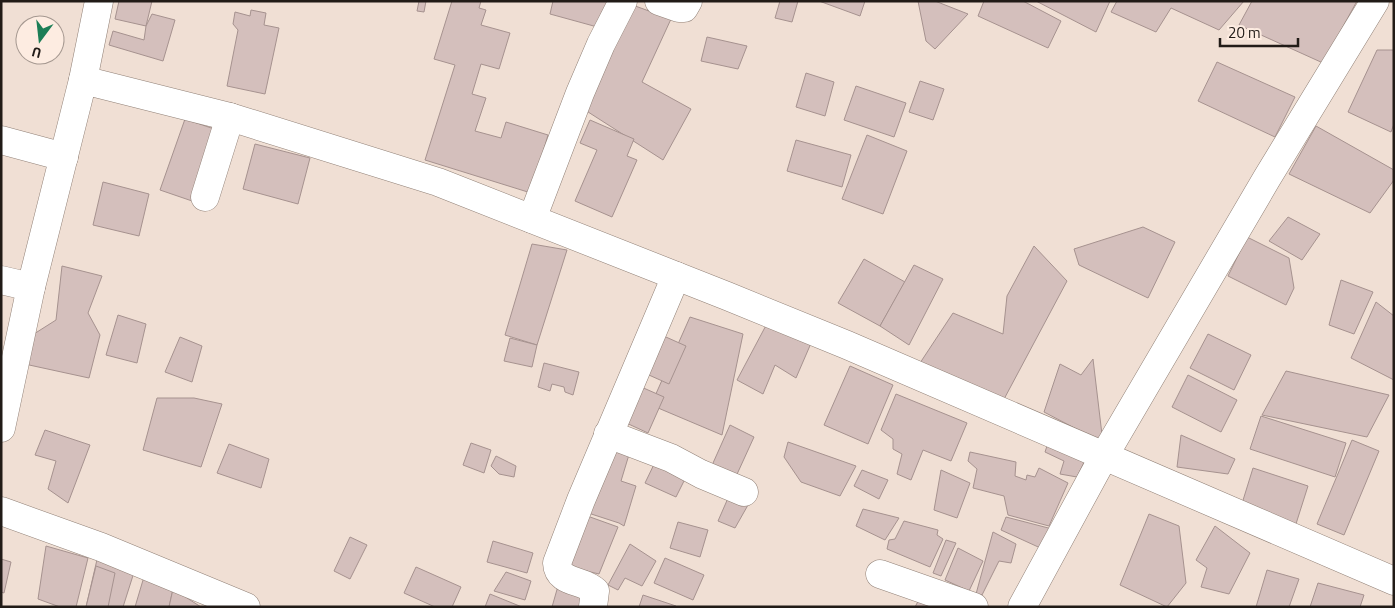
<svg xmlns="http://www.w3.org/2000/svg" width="1395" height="608" viewBox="0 0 1395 608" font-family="'Titillium Web',sans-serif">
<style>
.building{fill:#d4bfbc;stroke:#a6928f}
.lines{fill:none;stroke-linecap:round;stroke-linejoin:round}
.minor-casing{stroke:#918177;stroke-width:29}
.minor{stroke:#fff;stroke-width:28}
</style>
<rect width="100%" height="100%" fill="#f0dfd4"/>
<!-- building -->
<g class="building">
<path d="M119,1H152L146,26L115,19Z"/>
<path d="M419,1H426L424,12L417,11Z"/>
<path d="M452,1H481L479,8L486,10L481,25L510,33L499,69L481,64L472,94L486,98L475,131L501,138L506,122L548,135L531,193L425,160L455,65L434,59Z"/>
<path d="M553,1H609L601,28L550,14Z"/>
<path d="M780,1H798L792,22L775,18Z"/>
<path d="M819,1H865L860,16Z"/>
<path d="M918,1H935L968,14L935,49L926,41Z"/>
<path d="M984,1H1023L1061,21L1048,48L978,16Z"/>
<path d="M1036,1H1110L1096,32Z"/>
<path d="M1117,1H1244L1219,30L1171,8L1156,32L1111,12Z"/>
<path d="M1252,1H1357L1323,63L1239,25Z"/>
<path d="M627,3L671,19L642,82L691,109L663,160L585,110Z"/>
<path d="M251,10L266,13L264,25L279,28L265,94L227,86L238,30L233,24L235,12L250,16Z"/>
<path d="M152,14L175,20L163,61L109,45L113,31L144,40L146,26Z"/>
<path d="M707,37L747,46L738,69L701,61Z"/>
<path d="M1377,50H1394V124L1391,132L1348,112Z"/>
<path d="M1217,62L1295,97L1275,137L1198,101Z"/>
<path d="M806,73L834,82L825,116L796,107Z"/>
<path d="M920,81L944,89L933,120L909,112Z"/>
<path d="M856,86L906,103L894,137L844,120Z"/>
<path d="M185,119L220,131L195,202L160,190Z"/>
<path d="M590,120L634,139L627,156L637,160L612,217L575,201L597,150L580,143Z"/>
<path d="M1316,126L1394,170V180L1370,213L1289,174Z"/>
<path d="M867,135L907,151L883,214L842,199Z"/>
<path d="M796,140L851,155L842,187L787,171Z"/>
<path d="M255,144L310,158L298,204L243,189Z"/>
<path d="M103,182L149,194L139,236L93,225Z"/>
<path d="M1288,217L1320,234L1302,260L1269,241Z"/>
<path d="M1143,227L1175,242L1148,298L1079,265L1074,249Z"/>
<path d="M1247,237L1289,258L1294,288L1286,305L1228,276Z"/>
<path d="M532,244L567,250L537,345L505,335Z"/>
<path d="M1034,246L1067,281L1003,401L920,363L953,313L1003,334L1007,296Z"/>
<path d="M864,259L905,282L880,326L838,303Z"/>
<path d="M914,265L943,279L909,345L880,326Z"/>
<path d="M62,266L102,276L88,313L100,335L89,378L20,363L26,339L56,320Z"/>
<path d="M1341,280L1373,292L1354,334L1329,325Z"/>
<path d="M1376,302L1394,316V380L1351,358Z"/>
<path d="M118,315L146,324L137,363L106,355Z"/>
<path d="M771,316L815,334L796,378L775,365L763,394L737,380Z"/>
<path d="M690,317L743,334L722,435L651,405Z"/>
<path d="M657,333L686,346L669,384L640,371Z"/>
<path d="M1208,334L1251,355L1234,390L1190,368Z"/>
<path d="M180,337L202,346L192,382L165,372Z"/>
<path d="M510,338L537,345L532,367L504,361Z"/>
<path d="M1093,359L1103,443L1044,412L1060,364L1081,375Z"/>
<path d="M544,363L579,372L573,395L565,392L564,387L552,384L550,391L538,387Z"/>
<path d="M850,366L893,385L868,444L824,425Z"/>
<path d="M1286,371L1389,395L1367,437L1262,415Z"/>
<path d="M1188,375L1237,400L1221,432L1172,407Z"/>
<path d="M639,386L664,397L648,433L622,421Z"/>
<path d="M896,394L967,423L951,461L923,450L911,480L897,474L902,454L893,449V439L881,430Z"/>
<path d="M157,398H194L222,404L201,467L143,450Z"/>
<path d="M1261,416L1346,443L1335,477L1250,449Z"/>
<path d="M730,425L754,437L733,483L709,472Z"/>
<path d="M45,430L90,445L68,503L48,489L56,461L35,455Z"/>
<path d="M1181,435L1235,459L1228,474L1177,467Z"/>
<path d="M1352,440L1379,451L1344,535L1317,524Z"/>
<path d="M788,442L856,466L840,496L801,482L784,457Z"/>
<path d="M471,443L491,450L484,473L463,465Z"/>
<path d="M613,443L631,448L621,481L636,486L624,526L619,523L582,511Z"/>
<path d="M1048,443L1087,456L1077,477L1060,474L1064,461L1045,452Z"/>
<path d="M229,444L269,459L261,488L217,473Z"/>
<path d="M970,452L1016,462L1015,476L1026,480L1027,475L1035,477L1039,468L1068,483L1049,526L1008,515L1004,496L973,488L977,469L968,461Z"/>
<path d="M659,454L690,469L676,497L645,483Z"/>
<path d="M496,456L516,466L514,477L499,474L491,466Z"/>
<path d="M1253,468L1308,486L1295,527L1240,510Z"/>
<path d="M862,470L888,480L879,499L854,486Z"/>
<path d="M941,470L970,483L957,518L934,510Z"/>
<path d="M732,489L752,498L735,528L718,521Z"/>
<path d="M863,509L899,518L885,540L856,526Z"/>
<path d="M579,513L618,527L599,574L566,566Z"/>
<path d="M1149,514L1179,526L1186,583L1167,607L1120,585Z"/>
<path d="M1006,517L1056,530L1047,551L1001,530Z"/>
<path d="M904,521L938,530L937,535L943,539L930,567L887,549L889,540L895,539Z"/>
<path d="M678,522L708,530L700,557L670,548Z"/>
<path d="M1215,526L1250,553L1229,594L1201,587L1207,568L1196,560Z"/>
<path d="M993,532L1016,544L1011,563L999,561L982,595L976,594Z"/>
<path d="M350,537L367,545L350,579L334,571Z"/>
<path d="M946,540L956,543L941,576L933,573Z"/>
<path d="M493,541L533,553L527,573L487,562Z"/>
<path d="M630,544L656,561L642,586L625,578L618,590L608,585Z"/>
<path d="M46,546L88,558L76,607H60L38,599Z"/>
<path d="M958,548L983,561L969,591L945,580Z"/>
<path d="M99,551L136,566L123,607H86Z"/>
<path d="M665,558L704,575L693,600L654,583Z"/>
<path d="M1,559L11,562L4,593L1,592Z"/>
<path d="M96,566L115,573L108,607H86Z"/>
<path d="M416,567L461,587L452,607H435L404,593Z"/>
<path d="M146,570L173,589L169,607H135Z"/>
<path d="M1267,570L1299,579L1289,607H1256Z"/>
<path d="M506,572L531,581L525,600L494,591Z"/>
<path d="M1318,583L1364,595L1360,607H1310Z"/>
<path d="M558,586L587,594L583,607H552Z"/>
<path d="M173,589L201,607H169Z"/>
<path d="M923,592L932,607H915Z"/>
<path d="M490,594L522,607H485Z"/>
<path d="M643,595L676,606V607H639Z"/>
</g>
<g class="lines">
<defs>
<g id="minor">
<path d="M659,1L679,8H684L688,1"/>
<path d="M83,80L99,1"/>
<path d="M1,140L64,157"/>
<path d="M205,197L230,117"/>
<path d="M532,219L580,93L601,44L623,1"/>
<path d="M1,280L31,287"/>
<path d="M1,428L31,287L83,80L230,117L438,182L727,296L847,345L1394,581"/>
<path d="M608,434L671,458L701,474L744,492"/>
<path d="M1,511L101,547L246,607"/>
<path d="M880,574L974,607"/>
<path d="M593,607L595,591C583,579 558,584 557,563L581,500L676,276"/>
<path d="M1022,607L1104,456L1267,178L1375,1"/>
</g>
</defs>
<!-- minor casing -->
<use href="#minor" class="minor-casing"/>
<!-- minor -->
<use href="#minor" class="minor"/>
</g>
<!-- border -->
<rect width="1395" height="608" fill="none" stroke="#211b17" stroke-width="5"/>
<!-- north arrow -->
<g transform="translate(40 40) rotate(195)"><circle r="24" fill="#fdece1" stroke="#a59890"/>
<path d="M0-4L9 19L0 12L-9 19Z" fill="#1c7e56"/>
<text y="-8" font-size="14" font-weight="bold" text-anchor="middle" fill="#211b17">U</text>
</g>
<!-- scale -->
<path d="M1220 38v8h78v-8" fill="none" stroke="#211b17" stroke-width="2.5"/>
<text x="1228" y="38" font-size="15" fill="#211b17" stroke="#fdece1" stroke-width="4" paint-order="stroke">20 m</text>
</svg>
